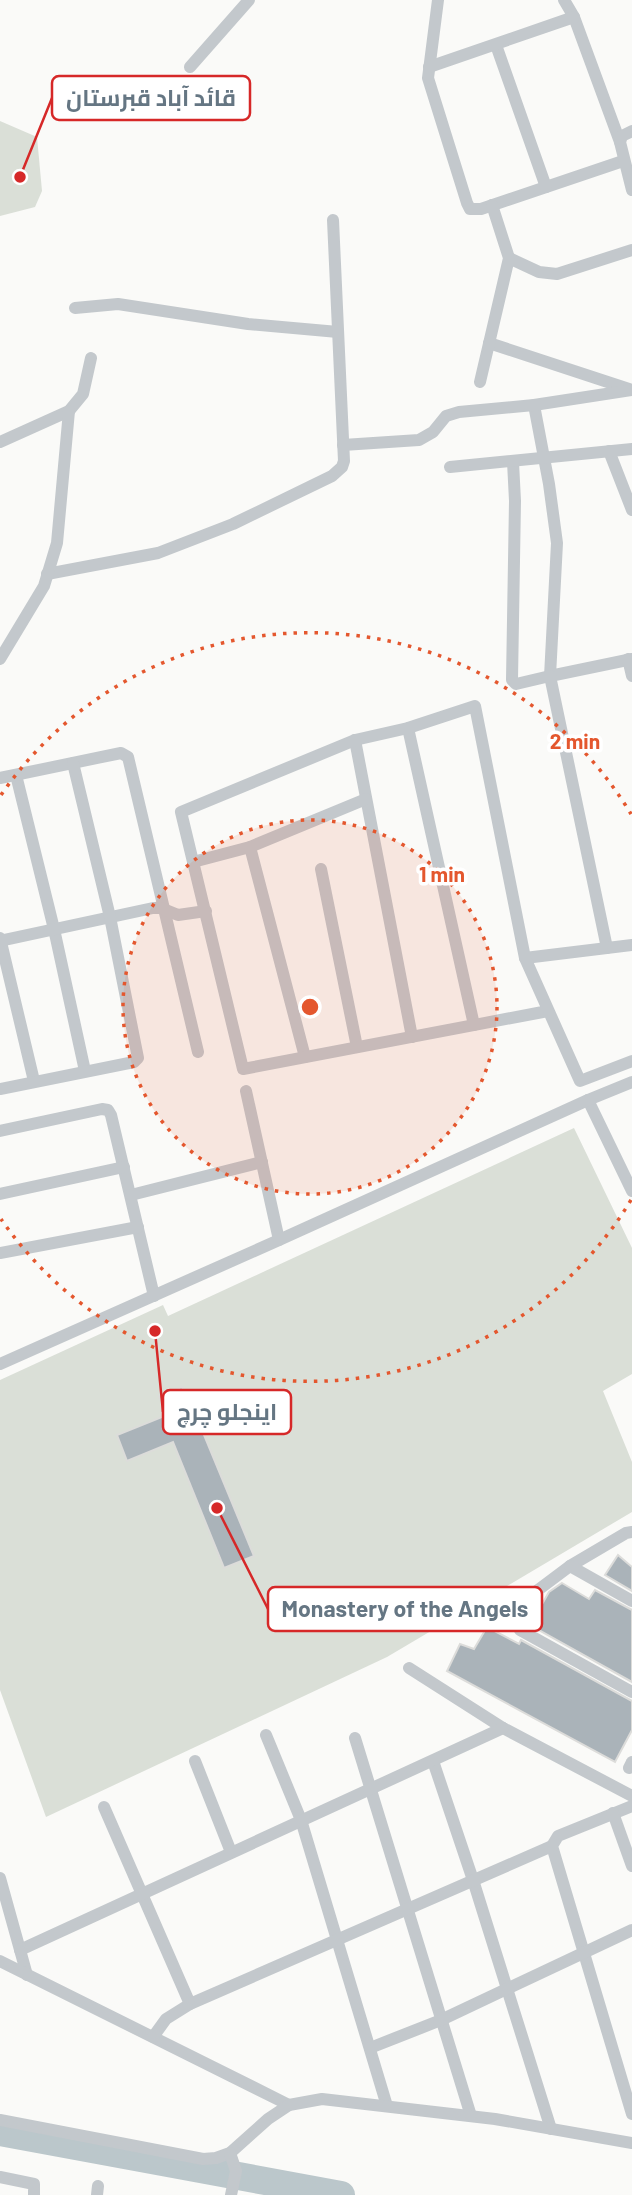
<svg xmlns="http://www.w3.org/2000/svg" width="632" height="2195" viewBox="0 0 632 2195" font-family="Barlow,Cairo,sans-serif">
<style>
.green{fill:#dadfd7}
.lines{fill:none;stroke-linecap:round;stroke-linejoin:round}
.river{stroke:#bbc7cb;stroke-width:28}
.building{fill:#aab3b9;stroke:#dcdcda;stroke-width:2}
.street{stroke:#c3c8cc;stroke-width:12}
.ring{fill:none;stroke:#e4572e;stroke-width:3.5;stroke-dasharray:3.5 7}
.centre{fill:#e4572e;stroke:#fff;stroke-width:3.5}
.ring-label{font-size:21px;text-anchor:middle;font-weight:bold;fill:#e4572e;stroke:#fff;stroke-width:7;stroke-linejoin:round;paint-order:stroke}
.leader{fill:none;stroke:#d62828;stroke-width:2.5}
.callout-dot{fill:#d62828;stroke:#fff;stroke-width:2.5}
.callout{fill:#fff;stroke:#d62828;stroke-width:2.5}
.callout-label{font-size:23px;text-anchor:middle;font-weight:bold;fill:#657683}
</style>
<rect width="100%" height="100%" fill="#fafaf8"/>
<!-- green -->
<g class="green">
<path d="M0,121L37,137L42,191L35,207L0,216Z"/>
<path d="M574,1128L632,1248V1374L603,1391L632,1462V1512L387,1657L46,1817L0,1690V1380L163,1305L168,1316Z"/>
</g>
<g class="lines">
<!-- river -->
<path class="river" d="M0,2132L341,2195"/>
</g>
<!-- building -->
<g class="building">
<path d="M182,1387L191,1409L239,1389L248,1412L202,1430L254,1556L224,1568L173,1442L127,1461L117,1435L167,1415L159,1396Z"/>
<path d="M618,1555L632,1567V1591L605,1575Z"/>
<path d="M562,1583L589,1599L595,1590L632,1610V1682L530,1625L549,1592Z"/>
<path d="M487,1627L519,1644L521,1640L632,1701V1730L615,1762L447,1671L460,1644L474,1649Z"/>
</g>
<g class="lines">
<!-- street -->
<g class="street">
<path d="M438,0L428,78L467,203L470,209H481L623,161"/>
<path d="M564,0L574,17L620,142"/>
<path d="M496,45L546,187"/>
<path d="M190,67L249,0"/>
<path d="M429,67L574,17"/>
<path d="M632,131L622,136L620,142L632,190"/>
<path d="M509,258L539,272L557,274L632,250"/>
<path d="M75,308L118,304L248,324L338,332"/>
<path d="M489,343L629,389"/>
<path d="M480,382L509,258L492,205"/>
<path d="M534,405L549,484L557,543L550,676L632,659"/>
<path d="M0,442L69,411L83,394L91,358"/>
<path d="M343,445L419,440L433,432L446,416L459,412L534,405L632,390"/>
<path d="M609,451L632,510"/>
<path d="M513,462L515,501L512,680L516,684L550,676L607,948"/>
<path d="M450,467L632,449"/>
<path d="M47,574L158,553L233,524L332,476L342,467L344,461L333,220"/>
<path d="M0,659L44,586L57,543L69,411"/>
<path d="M628,659L632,676"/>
<path d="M408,728L474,1025"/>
<path d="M355,740L412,1037"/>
<path d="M16,775L54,929L85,1071"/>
<path d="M0,778L121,753L128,757L198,1052"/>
<path d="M250,847L305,1057"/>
<path d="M193,862L250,847L366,799"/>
<path d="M321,869L357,1047"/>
<path d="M0,938L34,1081"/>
<path d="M0,941L153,908H161L178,915L206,911"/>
<path d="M525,958L632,945"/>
<path d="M548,1011L243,1069L181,812L355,740L408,728L475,706L525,958L580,1081L632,1061"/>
<path d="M0,1089L134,1062L138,1058L110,917L73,763"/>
<path d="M246,1091L279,1240"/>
<path d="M588,1100L632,1191"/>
<path d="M0,1131L102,1109L108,1110L111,1115L154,1296"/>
<path d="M0,1194L124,1167"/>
<path d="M131,1195L262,1162"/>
<path d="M0,1253L138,1227"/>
<path d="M0,1364L279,1240L588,1100L632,1082"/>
<path d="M632,1532L626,1533L570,1566L514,1608L512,1616L520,1630L632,1692"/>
<path d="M570,1566L632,1601"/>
<path d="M409,1668L503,1728L632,1796"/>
<path d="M266,1735L301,1820L387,2106"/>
<path d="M355,1738L471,2116"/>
<path d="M195,1761L231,1852"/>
<path d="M433,1761L473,1880L551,2129"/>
<path d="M629,1768L632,1762"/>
<path d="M632,1806L558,1836L552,1846L632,2114"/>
<path d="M104,1807L190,2004"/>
<path d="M613,1813L632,1866"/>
<path d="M0,1878L27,1975"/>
<path d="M20,1950L503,1728"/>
<path d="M0,1961L289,2105"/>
<path d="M153,2037L166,2019L190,2004L552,1846"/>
<path d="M370,2048L441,2020L632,1930"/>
<path d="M0,2120L203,2159L216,2158L230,2153L268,2119L289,2105L322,2099L495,2119L632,2143"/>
<path d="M230,2153L236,2171L231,2195"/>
<path d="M0,2177L34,2184V2195"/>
<path d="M97,2195L98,2186"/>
</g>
</g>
<!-- distance rings -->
<circle cx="310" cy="1007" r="187" fill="#e4572e" fill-opacity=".12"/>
<g class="ring">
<circle cx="310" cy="1007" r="187"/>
<path d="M631 1200A375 375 0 0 1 1 1219M1 795A375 375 0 0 1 631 814"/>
</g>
<circle cx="310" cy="1007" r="10" class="centre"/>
<g class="ring-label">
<text x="575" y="749">2 min</text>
<text x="442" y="882">1 min</text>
</g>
<!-- callouts -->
<path class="leader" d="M20 177L52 98M155 1331L163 1412M217 1508L268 1609"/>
<g class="callout-dot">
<circle cx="20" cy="177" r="7"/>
<circle cx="155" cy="1331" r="7"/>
<circle cx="217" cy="1508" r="7"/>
</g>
<g class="callout">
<rect x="52" y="76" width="198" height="44" rx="7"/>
<rect x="163" y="1390" width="128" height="44" rx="7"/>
<rect x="268" y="1587" width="274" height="44" rx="7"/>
</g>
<g class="callout-label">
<text x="151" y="106">قائد آباد قبرستان</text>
<text x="227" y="1420">اینجلو چرچ</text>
<text x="405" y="1617">Monastery of the Angels</text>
</g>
</svg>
